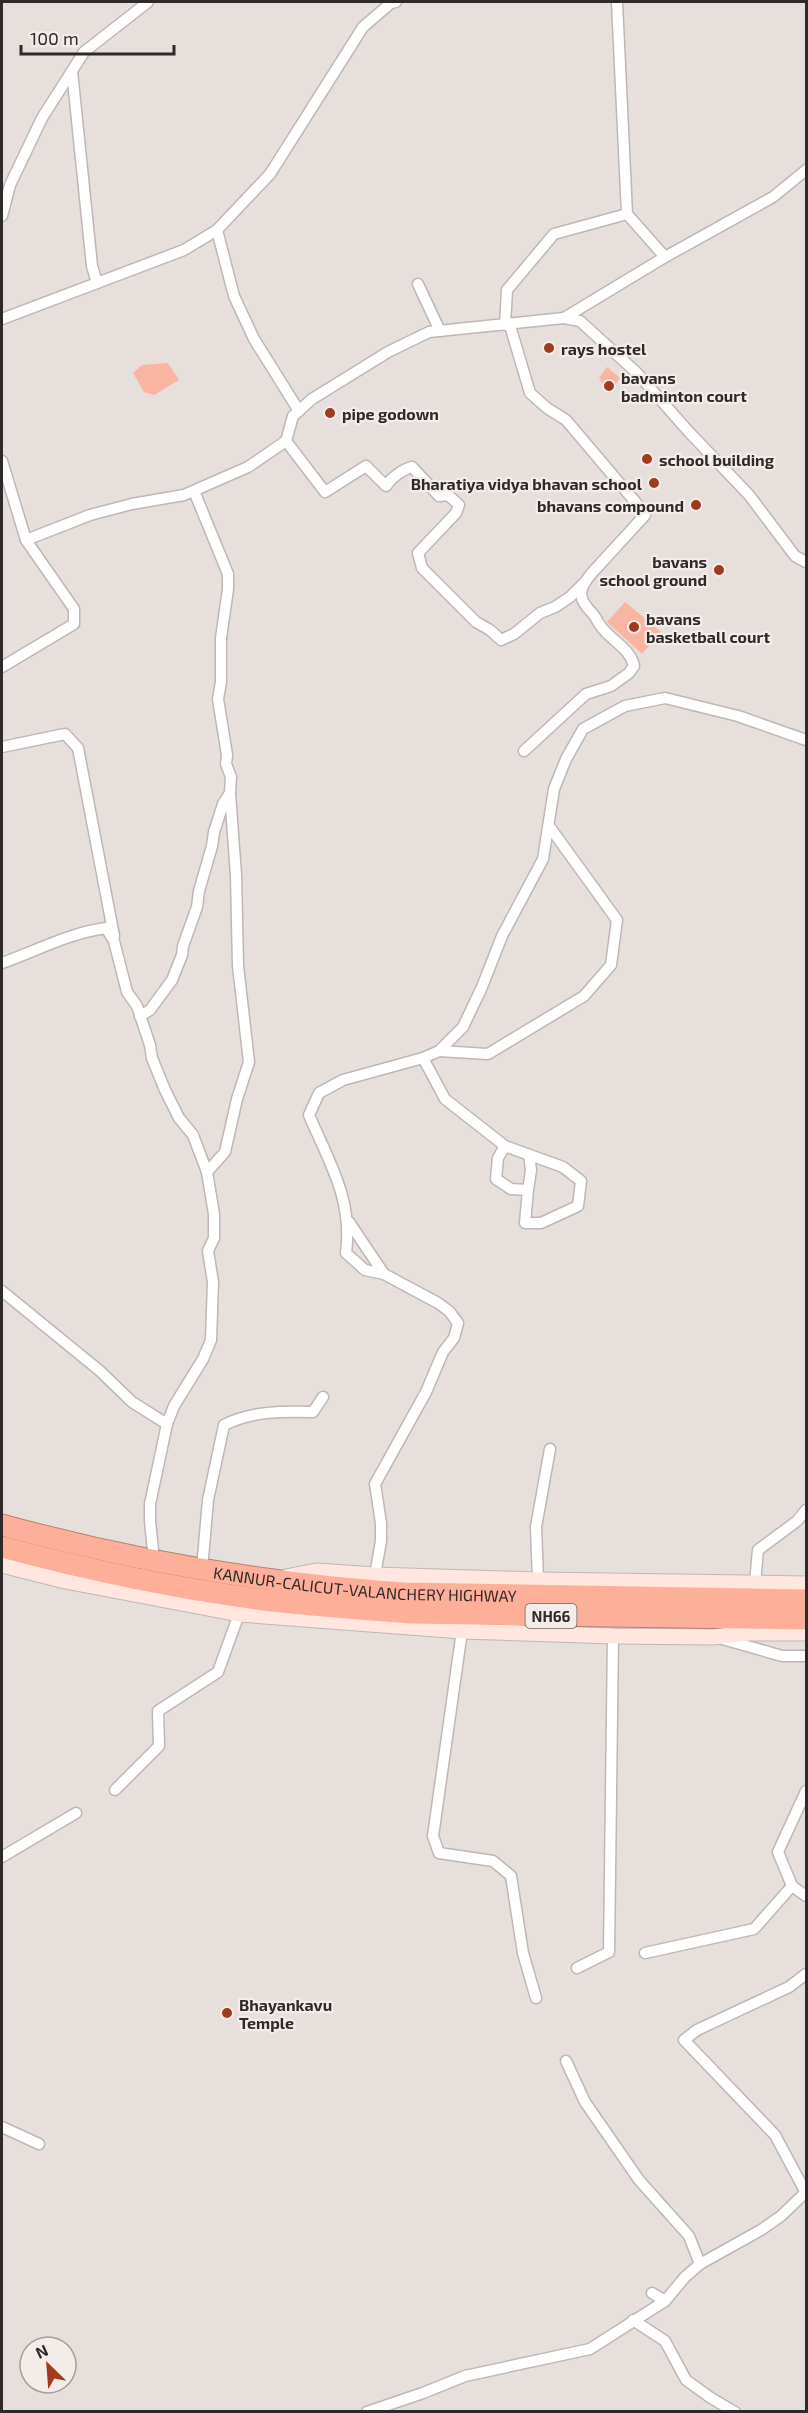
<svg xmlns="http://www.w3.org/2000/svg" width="808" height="2413" viewBox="0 0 808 2413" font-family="'Exo 2',sans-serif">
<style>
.green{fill:#fab5a2}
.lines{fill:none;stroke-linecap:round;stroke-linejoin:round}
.street-casing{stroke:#bfb7b5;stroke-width:13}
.secondary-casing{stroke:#bfb7b5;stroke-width:17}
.highway-casing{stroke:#b58072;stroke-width:23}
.street{stroke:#fff;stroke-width:10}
.secondary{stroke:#ffe7e0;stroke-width:15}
.highway{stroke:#feaf99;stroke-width:21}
.poi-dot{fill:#a23a1d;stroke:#f4ece9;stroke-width:2}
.labels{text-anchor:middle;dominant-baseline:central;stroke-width:4.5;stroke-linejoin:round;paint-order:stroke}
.shield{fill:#f4ece9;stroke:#696463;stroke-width:1.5}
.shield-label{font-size:15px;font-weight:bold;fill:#2d2a29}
.poi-label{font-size:16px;font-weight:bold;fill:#2d2a29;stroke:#f4ece9;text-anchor:start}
.street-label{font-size:16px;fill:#2d2a29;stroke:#f4ece9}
</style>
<rect width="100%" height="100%" fill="#e7dfdc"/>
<!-- green -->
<g class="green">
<path d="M168,363L179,380L154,395L144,392L133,373L142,365Z"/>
<path d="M607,367L620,378L609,394L599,378Z"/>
<path d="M625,602L661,632L642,654L607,622Z"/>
</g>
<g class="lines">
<defs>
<g id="street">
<path d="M72,71L92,266L97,283"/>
<path d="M627,214L665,257L773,197L806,170"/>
<path d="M2,216L10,185L42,118L84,52L148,2"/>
<path d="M217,230L234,296L254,339L299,411"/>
<path d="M418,284L440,331"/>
<path d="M564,318L665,257"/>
<path d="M2,319L184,250L217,230L270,174L363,27L391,3L396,2"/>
<path d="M512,324L511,329L530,393L547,408L566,420L643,511L645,515L591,574C577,591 578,599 593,614C597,619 599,625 604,630C614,642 631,650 634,666L629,673L611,686L586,694L524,751"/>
<path d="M505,325L507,290L554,234L627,214L617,2"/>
<path d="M286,441L325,492L366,466L386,486C391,478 403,469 412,467L439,496L448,495L459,505L456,513L418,553L422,568L476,622L490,630L501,640L514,634L540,613L555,607L570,597L583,584"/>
<path d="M2,461L26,540L90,515L132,504L184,495L248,467L286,441L293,416L312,399L388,352L429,332L564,318L580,321L637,373L688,431L749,495L795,556L806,562"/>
<path d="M2,667L74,624V609L26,540"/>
<path d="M2,747L65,734L78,748L114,936"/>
<path d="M2,963C36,951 69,933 106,928L114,941L127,992L137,1006L150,1045L152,1058L165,1090L179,1118L193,1135L199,1151L207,1172L214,1214V1238L208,1251L213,1282L211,1340L203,1359L174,1406L167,1424L150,1504V1521L154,1560"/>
<path d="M140,1016L150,1010L172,980L182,955L183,946L197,907L199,891L212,846L214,832L223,804L230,793L231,777L226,764L227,755L218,699L221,682V638L228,589V574L194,491"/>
<path d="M439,1051L488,1054L584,996L611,965L617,920L549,826"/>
<path d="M423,1058L439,1051L463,1027L482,987L502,936L543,859L554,789L566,759L583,729L625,706L665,698L738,716L806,740"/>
<path d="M505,1146L498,1158L496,1179L511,1189L528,1190L531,1170L529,1155"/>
<path d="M207,1172L225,1152L237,1099L249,1062L238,966L236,875L230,794"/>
<path d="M349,1222L384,1274"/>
<path d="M2,1291L100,1371L132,1402L167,1424"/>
<path d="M202,1569L208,1500L224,1425C251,1411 284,1411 313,1412L323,1397"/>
<path d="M375,1575L381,1541V1523L375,1484L426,1392L443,1352L454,1338L458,1323L449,1311L438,1303L384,1274L365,1270L346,1253C353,1199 329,1162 309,1115L319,1093L343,1080L423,1058L445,1099L505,1146L563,1167L581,1181L578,1206L541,1223H525L528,1190"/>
<path d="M538,1580L536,1527L550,1449"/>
<path d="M755,1583L758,1550L797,1521L806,1510"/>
<path d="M462,1631L433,1836L439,1853L493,1861L511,1876L523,1953L536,1998"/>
<path d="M719,1638L782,1656H806"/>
<path d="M115,1790L159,1746L158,1711L218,1672L239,1614"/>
<path d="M806,1791L778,1852L792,1886L806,1896"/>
<path d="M2,1857L76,1813"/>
<path d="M645,1953L754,1929L792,1886"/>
<path d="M577,1968L609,1952L613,1636"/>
<path d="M566,2061L585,2102L639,2180L689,2236L700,2264"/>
<path d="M2,2127L39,2144"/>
<path d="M806,2193L775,2135L684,2040L697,2030L789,1987L806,1974"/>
<path d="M652,2293L665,2301"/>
<path d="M633,2320L665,2341L686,2380L711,2398L735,2412"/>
<path d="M367,2412L423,2393L465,2376L590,2349L665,2301L685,2277L700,2264L761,2230L781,2216L806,2192"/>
</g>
<g id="secondary">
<path d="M2,1565L65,1581L239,1614L462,1631L613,1636L713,1637L748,1633H806"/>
<path d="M286,1577L316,1571L375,1575L538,1580L806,1584"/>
</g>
<g id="highway">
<path id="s1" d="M2,1525C133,1561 268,1584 404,1593L806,1600"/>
<path d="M2,1547C88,1570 177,1589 265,1600C314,1606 363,1609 411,1613L806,1619"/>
</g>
</defs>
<!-- street casing -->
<use href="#street" class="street-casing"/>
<!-- secondary casing -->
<use href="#secondary" class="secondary-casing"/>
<!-- highway casing -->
<use href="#highway" class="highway-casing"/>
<!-- street -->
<use href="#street" class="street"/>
<!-- secondary -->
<use href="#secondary" class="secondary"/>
<!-- highway -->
<use href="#highway" class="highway"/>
</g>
<!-- markers -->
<g class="poi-dot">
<circle cx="549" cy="348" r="6"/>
<circle cx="609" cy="386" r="6"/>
<circle cx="330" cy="413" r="6"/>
<circle cx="647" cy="459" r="6"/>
<circle cx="654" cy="483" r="6"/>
<circle cx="696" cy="505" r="6"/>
<circle cx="719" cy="570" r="6"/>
<circle cx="634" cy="627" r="6"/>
<circle cx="227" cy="2013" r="6"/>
</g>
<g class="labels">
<!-- shield labels -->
<rect class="shield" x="525.5" y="1604" width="51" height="24" rx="4.5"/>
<g class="shield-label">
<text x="551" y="1616">NH66</text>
</g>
<!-- poi labels -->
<g class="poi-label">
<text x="561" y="348">rays hostel</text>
<text x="621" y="377">bavans<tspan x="621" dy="18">badminton court</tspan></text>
<text x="342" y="413">pipe godown</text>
<text x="659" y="459">school building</text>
<text x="642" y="483" text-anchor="end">Bharatiya vidya bhavan school</text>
<text x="684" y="505" text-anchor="end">bhavans compound</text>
<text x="707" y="561" text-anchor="end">bavans<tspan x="707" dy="18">school ground</tspan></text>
<text x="646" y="618">bavans<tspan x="646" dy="18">basketball court</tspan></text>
<text x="239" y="2004">Bhayankavu<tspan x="239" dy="18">Temple</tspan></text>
</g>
<!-- street labels -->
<g class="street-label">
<text stroke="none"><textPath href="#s1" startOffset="369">KANNUR-CALICUT-VALANCHERY HIGHWAY</textPath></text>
</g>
</g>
<!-- border -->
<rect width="808" height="2413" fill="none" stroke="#2d2a29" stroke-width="6"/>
<!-- north arrow -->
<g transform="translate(48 2365) rotate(335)"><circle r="28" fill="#f4ece9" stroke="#a49e9c" stroke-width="1.5"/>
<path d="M0-4.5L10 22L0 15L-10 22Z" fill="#a23a1d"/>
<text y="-9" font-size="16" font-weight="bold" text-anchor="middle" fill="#2d2a29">N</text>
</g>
<!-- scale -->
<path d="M21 45v9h153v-9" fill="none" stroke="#2d2a29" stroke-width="3"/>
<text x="30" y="45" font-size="18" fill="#2d2a29" stroke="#f4ece9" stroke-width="4.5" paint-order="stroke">100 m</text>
</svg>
